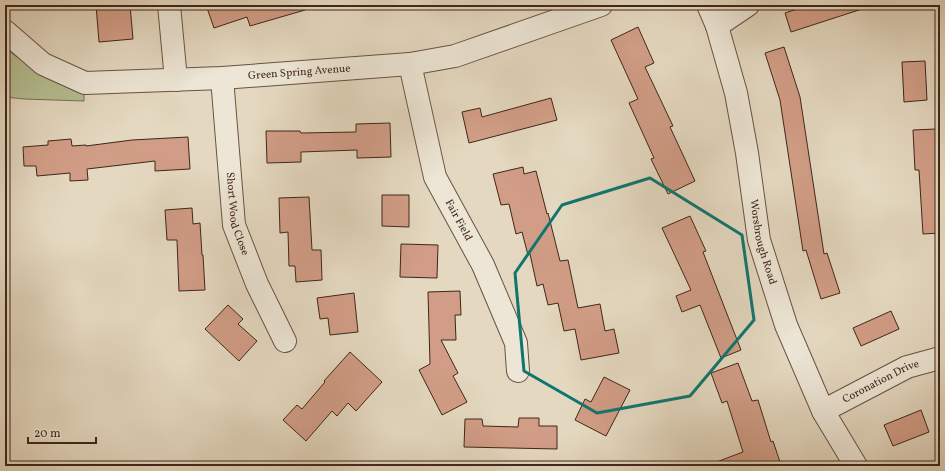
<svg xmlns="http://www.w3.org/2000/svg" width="945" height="471" viewBox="0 0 945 471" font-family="Vollkorn,serif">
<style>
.green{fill:#b5be92;stroke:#7a7255}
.building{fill:#d19d86;stroke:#402618}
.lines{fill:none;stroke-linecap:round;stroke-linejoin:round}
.minor-casing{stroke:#695242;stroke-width:24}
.tertiary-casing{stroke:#695242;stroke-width:24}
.minor{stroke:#ede6d6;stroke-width:22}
.tertiary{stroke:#ede6d6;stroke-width:22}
.marked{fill:none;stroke:#0f766e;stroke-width:3;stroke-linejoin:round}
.labels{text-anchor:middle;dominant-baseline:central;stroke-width:4;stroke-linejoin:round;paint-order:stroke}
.street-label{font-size:11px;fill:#402618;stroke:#ede6d6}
</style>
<rect width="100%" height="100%" fill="#e4d8c0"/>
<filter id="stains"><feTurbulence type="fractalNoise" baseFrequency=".005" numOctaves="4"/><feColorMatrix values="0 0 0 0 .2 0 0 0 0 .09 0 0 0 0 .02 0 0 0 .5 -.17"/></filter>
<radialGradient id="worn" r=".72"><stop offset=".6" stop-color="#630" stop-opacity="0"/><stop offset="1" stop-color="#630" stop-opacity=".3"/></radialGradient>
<!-- green -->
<path class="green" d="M10,52L44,76L84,93V101L24,99L5,97V53Z"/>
<!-- building -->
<g class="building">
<path d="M96,5H130L133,39L99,42Z"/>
<path d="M206,5H304L305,10L250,26L247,17L214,28Z"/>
<path d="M809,5H861L862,9L791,32L785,13Z"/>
<path d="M638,27L654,63L645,67L673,126L670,127L695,181L668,194L651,159L654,158L629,103L638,99L611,40Z"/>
<path d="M784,47L800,97L824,254L827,253L840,293L821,299L806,250L803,251L780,100L765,53Z"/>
<path d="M925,61L927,100L904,102L902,62Z"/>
<path d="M551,98L557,120L469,143L462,112L480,108L482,117Z"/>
<path d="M390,123L391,157L357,158V150L301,152V162L267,163L266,131H300L301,133L356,132V124Z"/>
<path d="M936,129L940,190V233L923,234L919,170H915L913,130Z"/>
<path d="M188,137L190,169L155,171V161L87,169L88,180L70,181V173L37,176L36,166H24L23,147L48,145V141L71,139L72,146L86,145V146L132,140Z"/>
<path d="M523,167L524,174L536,171L547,214L548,213L560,261L568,260L578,308L600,304L605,331L614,329L619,353L581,360L575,329L564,331L558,303L548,305L543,284L537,286L530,254L528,255L522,232L516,234L509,204L501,205L493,174Z"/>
<path d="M382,195H409V227L382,226Z"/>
<path d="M309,197L312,250H321L322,280L296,282L295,266H289L288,232L280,233L279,198Z"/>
<path d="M192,208L193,224L200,223L202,255H203L205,290L179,291L177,240H167L165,210Z"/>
<path d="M690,216L706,251L703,252L741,350L721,358L700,305L682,312L676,296L691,290L662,228Z"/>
<path d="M401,244L438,245L437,278L400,277Z"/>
<path d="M460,291L461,315H455L456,340H441L458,373L453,376L467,402L442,415L419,370L430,364L428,292Z"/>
<path d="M354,293L358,332L330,335L328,318L320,319L317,298Z"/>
<path d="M228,305L243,319L238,324L257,341L239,361L205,329Z"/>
<path d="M891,311L899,329L861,346L853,328Z"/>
<path d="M350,352L382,382L356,411L348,403L337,416L332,411L306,441L283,420L297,405L302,409L325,382L324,381Z"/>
<path d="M738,363L752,401L758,400L771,442L773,441L780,462L769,466H711V464L743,452L727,401L722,403L711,373Z"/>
<path d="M604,377L630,390L606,436L575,420L585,399L591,402Z"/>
<path d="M921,410L929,432L893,446L884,425Z"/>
<path d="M519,418H539V426H557V449L464,447L465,419H482L483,426L518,427Z"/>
</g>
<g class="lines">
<defs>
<g id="minor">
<path d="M169,5L176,80"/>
<path d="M717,26L748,5"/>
<path id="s1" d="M5,31L43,64L85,83L222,78L410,64L455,56L601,5"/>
<path id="s2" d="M410,64L435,177L483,265L516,343L518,371"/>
<path id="s3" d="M222,78L234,225L257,284L285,341"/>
<path id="s4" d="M823,411L907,367L940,358"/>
</g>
<g id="tertiary">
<path id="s5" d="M708,5L717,26L736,93L747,153L759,240L786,325L823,411L856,466"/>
</g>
</defs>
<!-- minor casing -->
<use href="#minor" class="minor-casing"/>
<!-- tertiary casing -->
<use href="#tertiary" class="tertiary-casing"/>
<!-- minor -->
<use href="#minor" class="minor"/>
<!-- tertiary -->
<use href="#tertiary" class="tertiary"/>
</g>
<!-- marked area -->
<path class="marked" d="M650,178L742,235L754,320L690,396L597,413L524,371L515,273L562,205Z"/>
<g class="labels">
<!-- street labels -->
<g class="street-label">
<text stroke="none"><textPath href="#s1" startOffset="311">Green Spring Avenue</textPath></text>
<text stroke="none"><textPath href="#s3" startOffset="137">Short Wood Close</textPath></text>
<text stroke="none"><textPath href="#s2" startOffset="165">Fair Field</textPath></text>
<text stroke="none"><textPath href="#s5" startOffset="244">Worsbrough Road</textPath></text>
<text stroke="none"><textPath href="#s4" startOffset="65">Coronation Drive</textPath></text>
</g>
</g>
<!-- margin -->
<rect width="945" height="471" fill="none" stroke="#e4d8c0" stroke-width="20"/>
<rect x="6" y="6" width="933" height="459" fill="none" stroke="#402618" stroke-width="2"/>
<rect x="10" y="10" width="925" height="451" fill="none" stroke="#402618"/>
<!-- scale -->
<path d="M28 437v6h68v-6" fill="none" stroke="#402618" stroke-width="2"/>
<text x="34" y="437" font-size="12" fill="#402618" stroke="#ede6d6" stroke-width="3" paint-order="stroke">20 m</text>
<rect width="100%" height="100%" filter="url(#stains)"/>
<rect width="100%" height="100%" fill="url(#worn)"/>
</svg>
